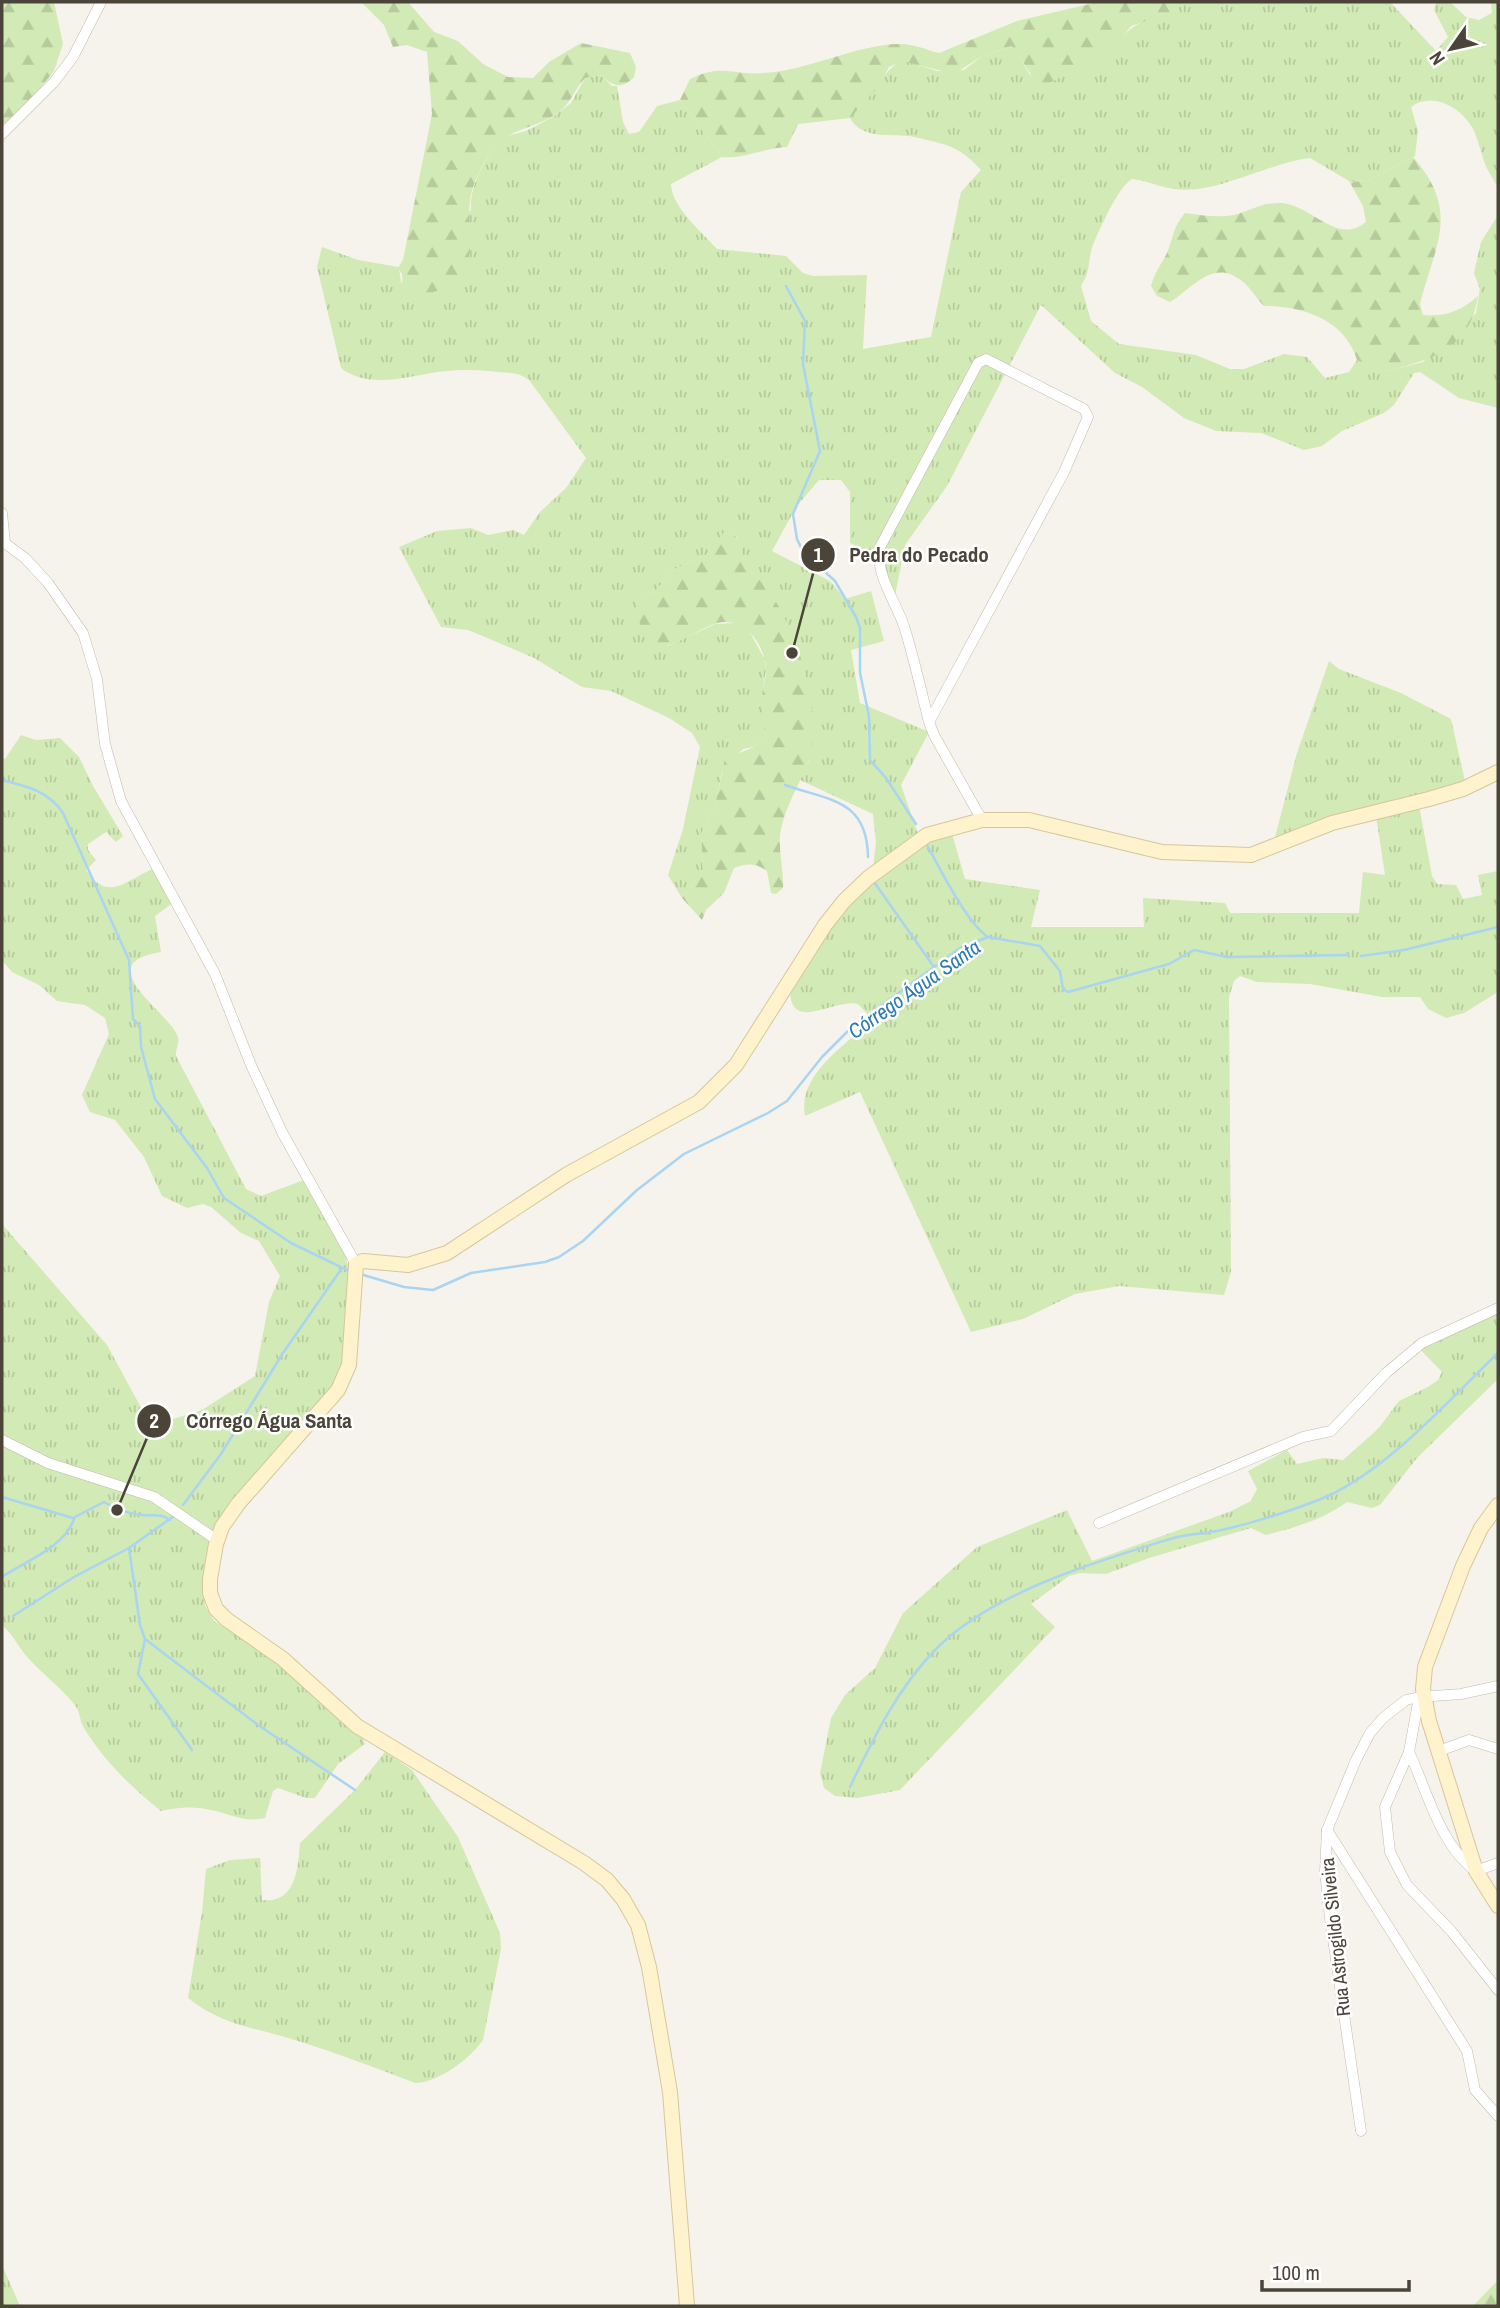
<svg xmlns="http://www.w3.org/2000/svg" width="1500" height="2308" viewBox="0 0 1500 2308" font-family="'Archivo Narrow',sans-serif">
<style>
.grass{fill:url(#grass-tufts)}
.forest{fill:url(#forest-firs)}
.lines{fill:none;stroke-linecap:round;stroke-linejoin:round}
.stream{stroke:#a9d4f2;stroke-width:2.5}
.street-casing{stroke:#c2bbae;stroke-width:11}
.secondary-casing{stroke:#d6c79b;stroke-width:16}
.street{stroke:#fff;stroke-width:10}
.secondary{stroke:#fff3cd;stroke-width:14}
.labels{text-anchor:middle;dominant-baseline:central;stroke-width:5;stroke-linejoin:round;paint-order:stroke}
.street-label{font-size:19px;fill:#4b4439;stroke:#fff}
.water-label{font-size:21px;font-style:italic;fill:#2e7ab2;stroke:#fff}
.leader{fill:none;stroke:#4b4439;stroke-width:2.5}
.callout-dot{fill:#4b4439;stroke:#fff;stroke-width:2.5}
.mark-label{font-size:21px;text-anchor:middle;font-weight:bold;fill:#fff}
.callout-label{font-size:21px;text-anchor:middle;font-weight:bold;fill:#4b4439;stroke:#fff;stroke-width:5;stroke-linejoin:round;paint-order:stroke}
</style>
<defs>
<pattern id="grass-tufts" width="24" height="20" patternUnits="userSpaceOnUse" patternTransform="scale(1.75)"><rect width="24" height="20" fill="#d2eab5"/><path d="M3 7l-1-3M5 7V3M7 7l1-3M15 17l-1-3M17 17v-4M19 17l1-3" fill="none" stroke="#b6ca9c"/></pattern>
<pattern id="forest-firs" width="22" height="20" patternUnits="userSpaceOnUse" patternTransform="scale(1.75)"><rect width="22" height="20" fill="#d2eab5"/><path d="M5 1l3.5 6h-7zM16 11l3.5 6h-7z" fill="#b6ca9c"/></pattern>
</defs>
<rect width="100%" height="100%" fill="#f6f3ec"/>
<!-- grass -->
<g class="grass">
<path d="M1187,2H1390L1436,51L1448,37L1434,10L1436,2H1450L1466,17L1479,20L1492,13L1491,2H1498V188C1494,180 1488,172 1485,164C1481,152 1478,138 1472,127C1460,107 1432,91 1411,107L1418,131L1415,156L1366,182L1349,181L1310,158C1267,163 1216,195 1174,189C1159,187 1146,180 1132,179C1118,187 1100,228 1093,245C1087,261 1092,268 1081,286L1091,321L1119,344L1196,355L1230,369H1244L1284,354L1307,357L1325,378L1349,372L1357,360L1389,371L1423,362L1476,313L1480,289L1474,273L1481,242L1498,215V408L1459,398L1420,372L1414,373L1394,405L1384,413L1342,431L1322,446L1304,450L1261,433L1216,431L1184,418L1142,387L1115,373L1041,305L947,486L905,545L895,596L879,561L850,543V492L841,480H819L796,507L772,551L830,581L845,599L871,591L884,641L851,650L860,703L929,732L901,785L918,834L873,867L876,842L873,814L800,780L809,760L768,590L743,562L737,537L730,531L712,552L675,569L656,590L637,601L668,646L715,624L736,623L748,629L764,658L766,669L762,696L765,736L754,747L743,749L722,771L715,805L701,834L703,871L682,898L668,875L683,829L700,747L692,733L669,718L611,691L582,687L534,658L485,637L468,630L441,627L399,547L437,531L471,528L488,535L513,530L524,535L540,512L566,488L586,458L529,380C519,372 510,373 498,372C475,369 449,369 426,374C399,379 365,387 341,368L317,267L322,247L358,260L399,267L401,283L471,210C469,186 487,154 503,137L526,131L553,117L571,103L585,78L601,75L612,86H617L623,122L629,134L639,132L657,106L680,100L722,157L671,184C672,208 701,231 717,249L786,256L803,273L813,276L867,275L863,349L931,337L961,192L981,170C971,159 961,150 946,145C935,142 921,138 909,136C889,134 861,139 850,118L852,115C871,99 883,70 902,60L937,71L964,70L982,56L1013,46L1030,75L1123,37C1139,16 1166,16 1187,2Z"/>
<path d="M1329,661L1339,669L1401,693L1451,719L1465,781L1274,841L1297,753Z"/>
<path d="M21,735L36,740L60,738L79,757L93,786L123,836L116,842L106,832L88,844V850L96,860L86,870C110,905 126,878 158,867L174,902L155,916L161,952C88,963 168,1012 177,1035C181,1043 175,1048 176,1056L246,1189L261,1196L304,1180L350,1257L346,1260L351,1270L343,1370L337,1385L279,1447L219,1523L208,1545L204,1587L205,1605L214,1621L270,1655L362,1736L365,1744L338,1764L315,1798H306L278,1788L273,1791L265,1818C244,1823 231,1814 211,1810C195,1806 178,1807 161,1811C131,1787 104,1761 84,1728C79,1721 81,1712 74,1704C61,1687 42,1674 28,1658C18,1647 13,1634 2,1625V1224L107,1345L151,1426L202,1410L255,1376L269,1302L280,1276L259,1241L241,1233L211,1207L203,1204L187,1208L162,1196L144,1157L115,1120L90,1112L82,1095L109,1034L105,1018L85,1005L57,1001L39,985L12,972L2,960V758L5,759Z"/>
<path d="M1419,805L1432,876L1437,884L1456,885L1463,899L1482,895L1478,875L1498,871V992L1464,1013L1446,1018L1428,1009L1420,997H1382L1310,984L1257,982L1240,976L1234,981L1229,997L1231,1272L1224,1295L1119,1286L1075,1294L1023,1319L971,1332L860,1092L805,1116C797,1075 846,1044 873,1020L858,1004C833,998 788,1036 790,986L852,896L933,837L951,830L965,879L1040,890L1031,927H1144L1143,898L1225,903L1230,913H1359L1363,872L1385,875L1376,816Z"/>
<path d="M1498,1306V1379L1417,1458L1380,1505L1372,1508L1347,1502C1322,1520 1296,1527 1266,1535L1251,1528L1149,1558L1106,1574L1080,1573L1069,1576L1031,1604L1055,1627L900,1790L857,1798L835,1796L824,1788L820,1773L831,1718L845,1695L875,1668L903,1613L977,1547L1067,1510L1092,1561L1229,1512L1251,1501L1257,1489L1248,1471L1287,1450L1297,1464L1323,1458L1343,1460L1378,1429L1399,1401L1428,1387L1438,1380L1442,1372L1413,1342Z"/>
<path d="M385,1752L412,1770L458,1837L500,1933L501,1949L483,2040C470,2059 437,2083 415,2083C376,2068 337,2053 298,2041C255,2027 225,2027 188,1998L202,1912L206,1869L230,1860L260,1858L262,1900C296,1904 298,1868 300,1843L355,1790Z"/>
<path d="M2,2265L20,2306H2Z"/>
</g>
<!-- forest -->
<g class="forest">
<path d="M2,2H54L63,44L54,71L2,136Z"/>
<path d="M361,2H408L434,32L458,41L483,64L508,77L533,78L549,62L581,43L630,53L636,67L634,77C622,90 612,86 601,75L585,78C573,91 571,105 555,115C537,127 507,130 495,147C484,160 472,184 470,201C466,232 482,271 445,288C434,293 420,295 408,294L403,289L402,274L398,268L403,260L432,114L427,52L407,45L393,47L384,25Z"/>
<path d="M1098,2H1187L1172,12L1131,26L1123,37L1086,64L1040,88L1012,46L982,56L954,74L902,61L889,67L878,87L850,118L798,124L787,147C764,148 744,159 722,157L680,100L690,79C723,63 732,76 764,73C810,70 852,46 897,44C913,43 924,49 939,53L1017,21Z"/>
<path d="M1413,157C1461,212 1435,244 1420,304L1423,315C1446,317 1461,311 1478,296C1472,337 1446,355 1409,365C1400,368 1391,372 1382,371L1357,360C1345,320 1303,306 1264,306C1256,298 1251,288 1242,281C1213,258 1194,287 1170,302L1157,296L1151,286C1154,274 1160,266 1166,255C1173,240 1173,226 1185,213C1200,215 1218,218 1234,215C1250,211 1264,202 1281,203C1312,205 1337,246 1366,222L1363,206L1349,181L1366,182Z"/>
<path d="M730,531C745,542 739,557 751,571C757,578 764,584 769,591C797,630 824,713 809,759C801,783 786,804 781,829C777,848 784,868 783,888L776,894L771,893L767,871C756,863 747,863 734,868L724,893L706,910L702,920L682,898L703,871L701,834L715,805L725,759L754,747L765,736C764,723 761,710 762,697C762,689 766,680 766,671C766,643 742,614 714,624C693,632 676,647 653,648L641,633L637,601L656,590L675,569L712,552L723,533Z"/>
<path d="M1498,2280V2306H1473Z"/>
</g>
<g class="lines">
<!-- stream -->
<g class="stream">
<path d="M786,286L805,321L803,364L820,451L793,514L797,539L803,552L835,581L856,617L860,628V673L869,716L870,760L886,778L916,824"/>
<path d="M2,780C26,786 49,791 63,813L129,960L133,1019L140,1026L141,1047L155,1099L207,1168L224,1198L291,1243L347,1270"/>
<path d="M785,785C830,801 867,799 868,857"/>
<path d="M925,841C938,865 967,924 988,937"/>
<path d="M874,882L934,967"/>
<path d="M1361,956L1404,950L1498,927"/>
<path d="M360,1274L404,1287L433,1290L471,1273L545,1262L559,1257L583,1241L637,1190L684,1154L768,1113L787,1101L822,1057L852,1027L960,948L988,937L1040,946L1060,971L1063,989L1068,992L1169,964L1194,950L1227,957L1348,955"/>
<path d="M2,1497L73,1518L104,1502C116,1509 127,1514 142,1515C153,1516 161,1513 170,1520"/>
<path d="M183,1505L221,1454L283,1353L342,1268"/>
<path d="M129,1548L140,1625L145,1639L138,1674L192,1750"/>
<path d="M2,1577C25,1561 64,1548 74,1519"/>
<path d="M13,1616L74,1577L129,1548L174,1516"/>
<path d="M145,1639L258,1725L355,1790"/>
<path d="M850,1787C873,1739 898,1687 937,1648C993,1592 1095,1562 1170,1539C1186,1534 1202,1534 1217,1531C1250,1524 1298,1509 1328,1496C1389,1468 1449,1400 1498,1353"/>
</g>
<defs>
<g id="street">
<path d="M2,134L54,82L73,57L101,2"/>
<path d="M2,513L5,543"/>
<path d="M2,541L25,558L48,583L83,633L97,679L105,744L121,801L215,974L251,1065L283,1134L356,1264"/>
<path d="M929,722L1064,472L1088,417L1084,409L986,359L978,363L879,549C877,578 895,600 904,626C914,658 921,690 929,722L934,735L982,820"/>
<path d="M2,1440L48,1463L154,1497L217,1540"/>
<path d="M1099,1523L1303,1437L1331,1431L1386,1373L1422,1343L1498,1308"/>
<path d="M1419,1697L1409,1752L1385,1807L1390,1852L1407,1885L1452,1932L1498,1990"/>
<path d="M1439,1751L1469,1740L1498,1749"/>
<path d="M1409,1752C1427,1790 1440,1846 1476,1871L1498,1863"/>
<path d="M1327,1830L1467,2051L1475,2090L1498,2116"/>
<path d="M1361,2131L1330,1918L1325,1872L1327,1830L1356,1760L1370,1733L1383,1718L1406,1700L1419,1697L1461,1694L1498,1686"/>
</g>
<g id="secondary">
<path d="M1498,1505L1481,1528L1463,1566L1425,1667L1423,1689L1429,1721L1476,1871L1498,1906"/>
<path d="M687,2306L670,2092L649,1967L638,1925L623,1899L607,1880L584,1863L357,1726L283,1659L226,1619L216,1609L210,1593V1579L216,1544L222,1527L238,1504L338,1390L349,1365L356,1264L363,1261L408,1265L447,1253L566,1175L699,1102L736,1065L825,925L844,901L868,878L927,835L982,820H1029L1162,852L1251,855L1332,823L1429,799L1463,789L1498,772"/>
</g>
</defs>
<!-- street casing -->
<use href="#street" class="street-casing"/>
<!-- secondary casing -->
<use href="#secondary" class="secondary-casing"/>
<!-- street -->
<use href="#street" class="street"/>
<!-- secondary -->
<use href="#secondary" class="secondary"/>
</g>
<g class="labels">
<!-- street labels -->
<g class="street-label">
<text transform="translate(1335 1937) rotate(-96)">Rua Astrogildo Silveira</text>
</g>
<!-- water labels -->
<g class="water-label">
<text transform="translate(914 989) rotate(-35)">Córrego Água Santa</text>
</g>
</g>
<!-- callouts -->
<path class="leader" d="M792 653L818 555M117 1510L154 1421"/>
<g class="callout-dot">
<circle cx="792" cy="653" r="7"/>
<circle cx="117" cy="1510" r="7"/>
<circle cx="818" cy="555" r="18"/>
<circle cx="154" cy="1421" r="18"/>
</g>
<g class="mark-label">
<text x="818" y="562">1</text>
<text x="154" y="1428">2</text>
</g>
<g class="callout-label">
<text x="919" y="562">Pedra do Pecado</text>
<text x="269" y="1428">Córrego Água Santa</text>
</g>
<!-- border -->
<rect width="1500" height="2308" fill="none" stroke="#4b4439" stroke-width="7"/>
<!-- north arrow -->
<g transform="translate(1451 49) rotate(236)" stroke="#ffffff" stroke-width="5" paint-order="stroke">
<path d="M0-5L12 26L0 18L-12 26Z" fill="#4b4439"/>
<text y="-10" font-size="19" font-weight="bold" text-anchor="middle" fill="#4b4439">N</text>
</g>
<!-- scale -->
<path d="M1262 2280v10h147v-10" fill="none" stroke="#4b4439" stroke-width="3.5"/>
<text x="1272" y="2280" font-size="21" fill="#4b4439" stroke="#ffffff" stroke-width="5" paint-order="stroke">100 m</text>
</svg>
